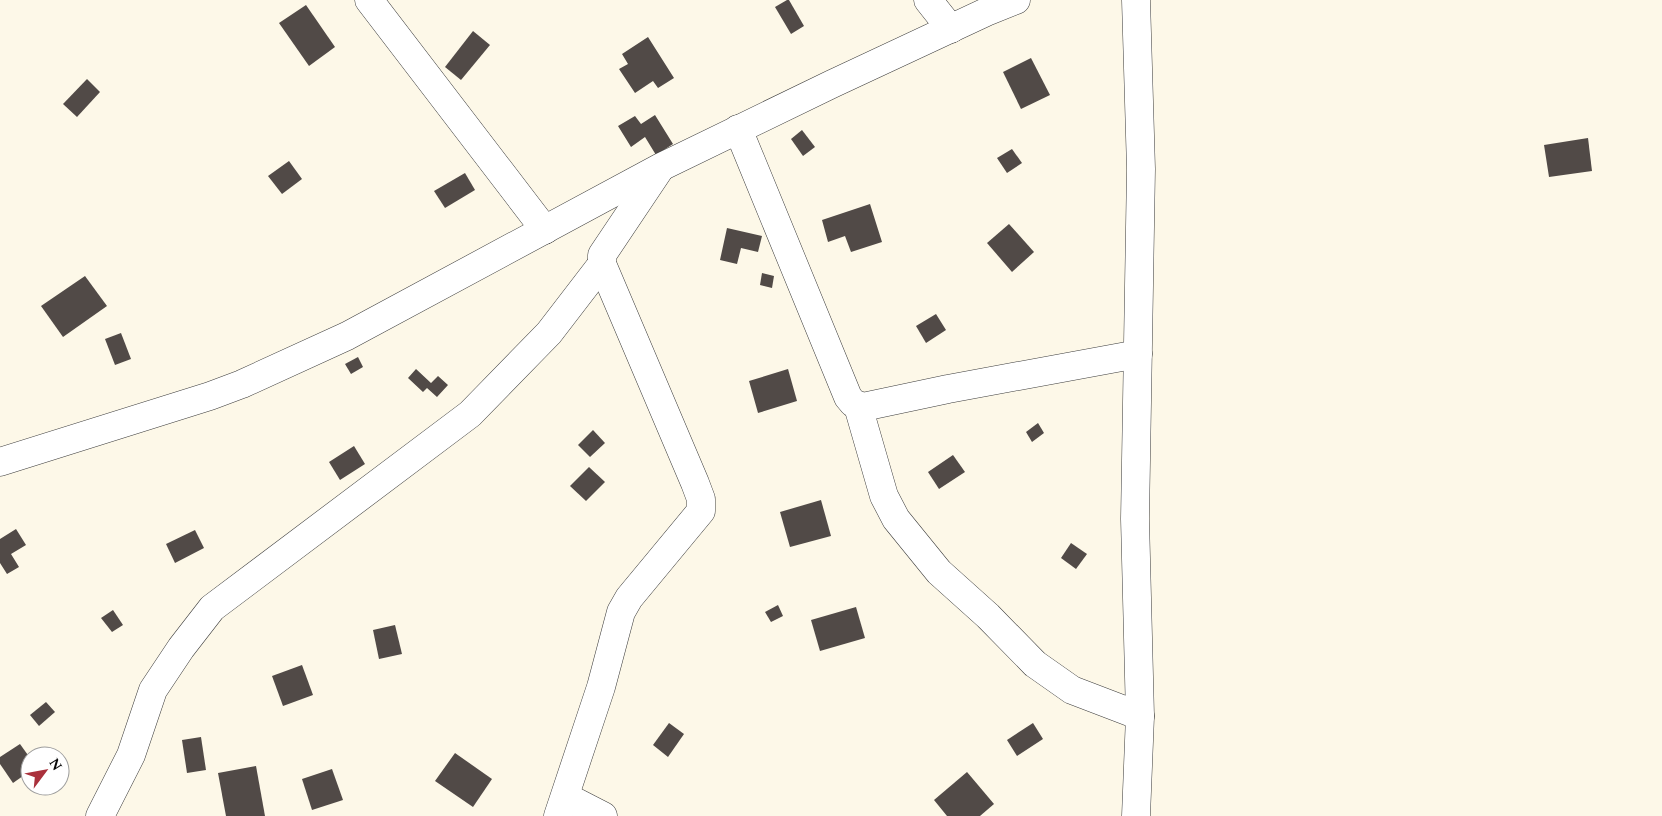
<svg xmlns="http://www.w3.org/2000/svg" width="1662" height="816" viewBox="0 0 1662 816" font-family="Spectral,serif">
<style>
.building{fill:#514a47}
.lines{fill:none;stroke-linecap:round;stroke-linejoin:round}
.minor-casing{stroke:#3c3c3c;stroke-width:29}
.minor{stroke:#fff;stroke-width:28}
</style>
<rect width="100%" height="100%" fill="#fdf8e8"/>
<!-- building -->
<g class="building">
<path d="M787,0H789L804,26L791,34L775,7Z"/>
<path d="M306,5L335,47L309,66L279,23Z"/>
<path d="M473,31L490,45L461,80L445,67Z"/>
<path d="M648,37L674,78L658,88L653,81L635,93L619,69L628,64L622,54Z"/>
<path d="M1031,58L1050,95L1021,109L1003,72Z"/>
<path d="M87,79L100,92L77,117L63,104Z"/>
<path d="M655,115L673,144L656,155L645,137L631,147L618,126L635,116L641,124Z"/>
<path d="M802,130L815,147L803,156L791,139Z"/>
<path d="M1588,138L1592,171L1549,177L1544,145Z"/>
<path d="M1012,149L1022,163L1007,173L997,158Z"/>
<path d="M289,161L302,179L282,194L268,176Z"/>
<path d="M465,173L475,190L445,208L434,191Z"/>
<path d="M870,204L882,242L851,252L845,236L828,242L822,220Z"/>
<path d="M1009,224L1034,252L1012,272L987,243Z"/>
<path d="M727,228L762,236L758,252L741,248L737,264L720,260Z"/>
<path d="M762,273L774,276L772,288L760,285Z"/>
<path d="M85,276L107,306L63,337L41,306Z"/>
<path d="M936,314L946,330L926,343L916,326Z"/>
<path d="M121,333L131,359L115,365L105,339Z"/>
<path d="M358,357L363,367L351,374L345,364Z"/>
<path d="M416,369L431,383L438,376L448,385L437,397L427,388L423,392L408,378Z"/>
<path d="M788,369L797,401L758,413L749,381Z"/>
<path d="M1038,423L1044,433L1032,442L1026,432Z"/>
<path d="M593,430L605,443L590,457L578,445Z"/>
<path d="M354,446L365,464L340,480L329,462Z"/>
<path d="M953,455L965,472L939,489L928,472Z"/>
<path d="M589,467L605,482L586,501L570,486Z"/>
<path d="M821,500L831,536L790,547L780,512Z"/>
<path d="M16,529L26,545L11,554L19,567L7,574L0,563V539Z"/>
<path d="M195,530L204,548L175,563L166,544Z"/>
<path d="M1071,543L1087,554L1076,569L1061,558Z"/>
<path d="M778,605L783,616L771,622L765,612Z"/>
<path d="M856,607L865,638L820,651L811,620Z"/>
<path d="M113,610L123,625L112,632L101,618Z"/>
<path d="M395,625L402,654L379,659L373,630Z"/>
<path d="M302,665L313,695L283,706L272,676Z"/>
<path d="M46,702L55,712L39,726L30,715Z"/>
<path d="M669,723L684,734L668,757L653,745Z"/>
<path d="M1033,723L1043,739L1017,756L1007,740Z"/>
<path d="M201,737L206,770L187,773L182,740Z"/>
<path d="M20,744L30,758V771L13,783L0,764V757Z"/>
<path d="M455,753L492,779L473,807L435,781Z"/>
<path d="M256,766L265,816H226L218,773Z"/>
<path d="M332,769L343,800L312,810L302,779Z"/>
<path d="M967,772L994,804L980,816H947L934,800Z"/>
</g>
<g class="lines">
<defs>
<g id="minor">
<path d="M369,0L545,230"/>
<path d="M928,0L951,29"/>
<path d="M1136,0L1141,169L1135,519L1140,716L1136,816"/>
<path d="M738,129L848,397L853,403L863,407L948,389L1138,354"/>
<path d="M858,406L884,496L896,519L939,572L988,616L1035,664L1072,690L1140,716"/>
<path d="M0,462L210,396L242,384L347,336L661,167L832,84L986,12L1016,0"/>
<path d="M566,797L603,816"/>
<path d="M100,816L131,755L153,690L181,648L212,608L470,414L549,333L602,264"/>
<path d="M558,816L601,687L621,612L629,598L701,511V499L695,483L602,264V255L659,170"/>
</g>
</defs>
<!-- minor casing -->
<use href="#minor" class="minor-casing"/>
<!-- minor -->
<use href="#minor" class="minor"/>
</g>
<!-- north arrow -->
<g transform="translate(45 771) rotate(58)"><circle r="24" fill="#ffffff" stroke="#9d9d9d"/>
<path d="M0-4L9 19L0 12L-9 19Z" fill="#aa313c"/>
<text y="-8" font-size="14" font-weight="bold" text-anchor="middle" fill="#090909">N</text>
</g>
</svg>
